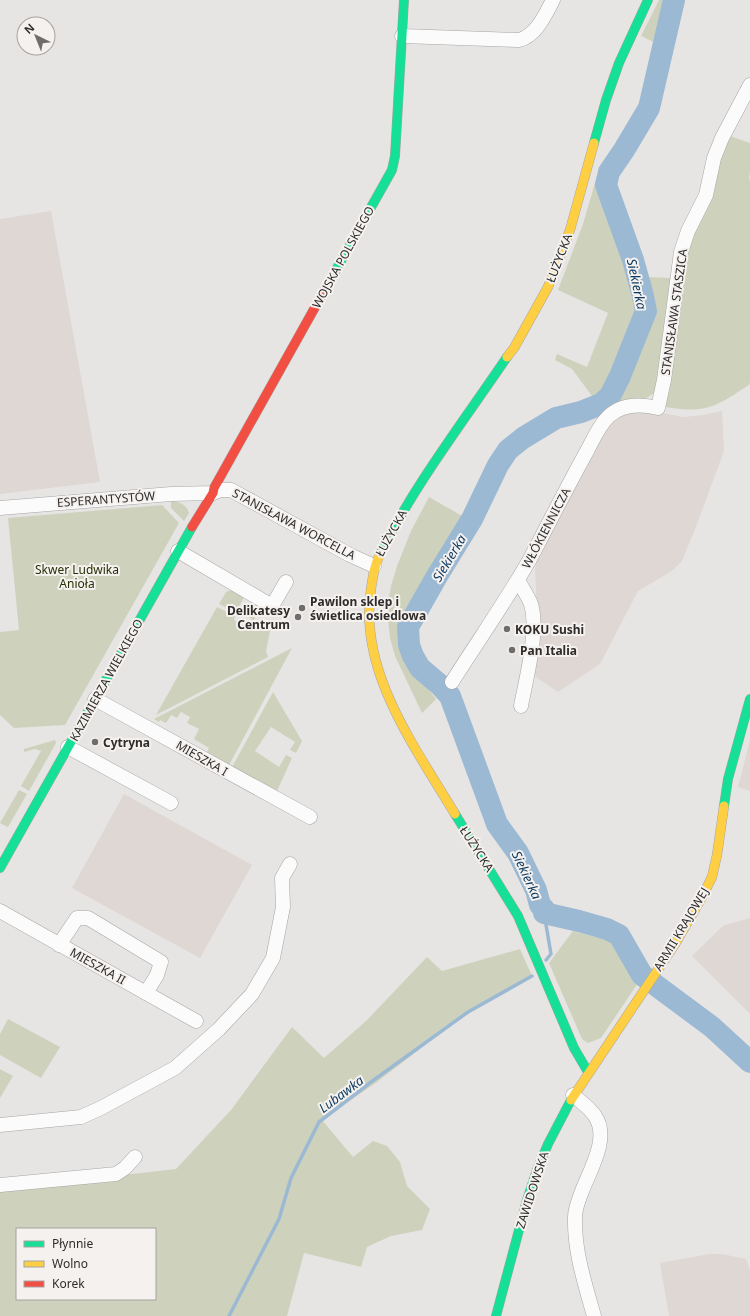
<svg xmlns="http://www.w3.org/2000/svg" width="750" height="1316" viewBox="0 0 750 1316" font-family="'Noto Sans',sans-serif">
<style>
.built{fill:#ded7d3}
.green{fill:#ced2bc;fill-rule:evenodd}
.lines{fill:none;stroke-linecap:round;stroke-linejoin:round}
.stream{stroke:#9cb9d4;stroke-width:3.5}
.river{stroke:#9cb9d4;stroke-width:22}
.street-casing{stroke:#a7a5a4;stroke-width:15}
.fast-casing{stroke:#a7a5a4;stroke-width:10}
.slow-casing{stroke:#a7a5a4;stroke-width:10}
.jam-casing{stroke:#a7a5a4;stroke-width:10}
.street{stroke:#fbfbfb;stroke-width:14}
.fast{stroke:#16e098;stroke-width:9}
.slow{stroke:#ffcf43;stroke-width:9}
.jam{stroke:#f24e42;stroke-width:9}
.poi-dot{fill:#6f6d6c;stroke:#f5f1ef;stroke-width:1.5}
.labels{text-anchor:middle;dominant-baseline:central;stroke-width:4;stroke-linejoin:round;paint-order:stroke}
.street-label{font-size:12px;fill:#2e2d2c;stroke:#f5f1ef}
.park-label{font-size:12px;fill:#272f04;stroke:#f5f1ef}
.poi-label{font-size:12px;font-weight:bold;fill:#2e2d2c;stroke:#f5f1ef;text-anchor:start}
.water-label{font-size:13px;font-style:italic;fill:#0e3d64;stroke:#f5f1ef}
</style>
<rect width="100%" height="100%" fill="#e7e5e3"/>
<!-- built -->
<g class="built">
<path d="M51,211L100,482L0,494V219Z"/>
<path d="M642,409L683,417L704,415L722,411L724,451L697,524L682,561L673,570L662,577L638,591L600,664L558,692L536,677L532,665L538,634L535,569L537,561L584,467L615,415Z"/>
<path d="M750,740V791L738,787Z"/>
<path d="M124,794L252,865L200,958L72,888Z"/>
<path d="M750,918V1014L692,956L723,926Z"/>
<path d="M709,1254H722L746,1259L750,1270V1316H669L660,1263Z"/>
</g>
<!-- green -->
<g class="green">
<path d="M659,0H669L660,45L641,36Z"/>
<path d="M730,136L750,143V173L749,178L750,181V382L749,385C739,391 729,399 717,404C701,412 679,410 662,406L685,256Z"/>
<path d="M599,169C605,176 600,183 602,192C603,197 606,202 607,206C618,235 644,287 639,317C636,329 629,339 624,351C616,372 613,385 595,400L572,369L555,360L557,354L587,367L608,313L558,290L583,224Z"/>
<path d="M646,277L672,278L656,391C644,403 624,405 608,410L622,383L649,319L651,302Z"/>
<path d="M429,497L464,517L425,587L404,629L405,650L412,667L436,699L422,713L395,656L390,638L387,610L391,586L397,566L411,531Z"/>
<path d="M174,501C182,503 187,506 189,513L184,521L171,508V502Z"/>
<path d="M162,505L179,523L65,725L14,728L0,715V632L19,630L8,518Z"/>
<path d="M231,590L245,595L239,607L255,617L254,620L270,631L266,651L268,657L156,715L217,607L235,616L234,620L248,628L252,619L239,611L237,613L219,604L226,592Z"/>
<path d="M292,648L228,767L206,754L209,748L194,739L199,729L187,723L190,717L181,712L177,718L171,715L166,723L160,720L159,722L154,719Z"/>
<path d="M273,692L302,741L296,753L290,750L295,742L271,727L255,751L279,767L286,755L292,758L277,791L231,769Z"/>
<path d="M55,740L56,743L29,791L21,786L41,751L35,749L24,752V749Z"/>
<path d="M19,790L27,794L8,827L0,823Z"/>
<path d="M573,931L611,941L638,983L601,1038L588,1043L582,1039L549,963Z"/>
<path d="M520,949L532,976L468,1012L377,1082L322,1120L353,1157L373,1141L387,1146L400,1162L407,1186L430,1209L422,1230L391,1236L367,1247L361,1267L304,1253L287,1316H0V1189L176,1169L231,1110L292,1027L324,1058L366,1021L427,957L442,971ZM17,1229H155V1299H17Z"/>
<path d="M8,1019L60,1047L41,1078L0,1055V1034Z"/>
<path d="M0,1069L13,1076L0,1098Z"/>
</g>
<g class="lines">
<!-- stream -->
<g class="stream">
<path d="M544,913L551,954L546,960"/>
<path d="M229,1316L279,1219L291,1178L319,1122L371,1082L468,1012L532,976"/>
</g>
<!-- river -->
<path class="river" d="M674,0L649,108L624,150L609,172L606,185L633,260L642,292L646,311L620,376L610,396L601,404L581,412L556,418L523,438L508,450L498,465L472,519L437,576L408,627L409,645L413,656L420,668L440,685L450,696L497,824L518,853L536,890L540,905L544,909V913L579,921L607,929L619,935L642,975L712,1027L750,1062"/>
<defs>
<g id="street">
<path d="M402,36L519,40C536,36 545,15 553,0"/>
<path d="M0,508L171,494L213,493L220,490H231L350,555L374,566"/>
<path d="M178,551L272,606L286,582"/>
<path d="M518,580C522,588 528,596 531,604C539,631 526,679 521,706"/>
<path d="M452,682C478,641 506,601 530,559C549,523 567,487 587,451C593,440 599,425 609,416C623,403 641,404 658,408L664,380L681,252L688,231L706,195L714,158L722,138L750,85"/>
<path d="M95,699L310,817"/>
<path d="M68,747L171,803"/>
<path d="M0,911L196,1021"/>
<path d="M59,945L77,918H88L161,962L157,975L146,993"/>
<path d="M573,1095C581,1102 590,1108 595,1116C610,1138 590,1170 582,1191C579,1199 575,1208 575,1217C574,1251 585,1284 594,1316"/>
<path d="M0,1125L81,1117L101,1108L175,1068L219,1029L252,994L273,958L283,907L282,878L290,864"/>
<path d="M0,1185L116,1174L125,1168L135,1157"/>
</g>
<g id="fast">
<path d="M594,143L606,100L619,63L648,0"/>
<path d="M323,293L392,170L395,156L404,0"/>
<path d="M380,554C415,484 463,422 507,357"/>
<path d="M724,806L728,779L750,699"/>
<path d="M455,814L518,916L574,1048L588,1072"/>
<path d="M0,868L192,527"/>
<path d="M496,1316L527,1200L537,1170L548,1144L571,1100"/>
</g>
<g id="slow">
<path d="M507,357L514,348L548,287L570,230L594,143"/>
<path d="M380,554C374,567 373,576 371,589C358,671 415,747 455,814"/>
<path d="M571,1100L675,944L701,899L712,877L717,855L724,806"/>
</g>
<path id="jam" d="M192,527L213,493L214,488L323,293"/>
</defs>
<!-- street casing -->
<use href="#street" class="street-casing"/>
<!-- fast casing -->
<use href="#fast" class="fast-casing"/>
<!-- slow casing -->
<use href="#slow" class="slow-casing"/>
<!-- jam casing -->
<use href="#jam" class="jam-casing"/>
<!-- street -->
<use href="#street" class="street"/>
<!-- fast -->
<use href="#fast" class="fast"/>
<!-- slow -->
<use href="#slow" class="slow"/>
<!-- jam -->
<use href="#jam" class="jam"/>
</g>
<!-- markers -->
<g class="poi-dot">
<circle cx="302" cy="608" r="4"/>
<circle cx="298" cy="617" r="4"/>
<circle cx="507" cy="629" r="4"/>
<circle cx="512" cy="650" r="4"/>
<circle cx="95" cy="742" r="4"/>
</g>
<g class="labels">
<!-- street labels -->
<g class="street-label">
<text transform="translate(343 257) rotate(-61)">WOJSKA POLSKIEGO</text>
<text transform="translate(559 258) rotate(-69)">ŁUŻYCKA</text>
<text transform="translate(674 312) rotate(-82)">STANISŁAWA STASZICA</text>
<text transform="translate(106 499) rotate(-4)">ESPERANTYSTÓW</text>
<text transform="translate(294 524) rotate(28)">STANISŁAWA WORCELLA</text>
<text transform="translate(546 528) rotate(-62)">WŁÓKIENNICZA</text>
<text transform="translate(391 533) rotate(-61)">ŁUŻYCKA</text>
<text transform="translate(106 680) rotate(-61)">KAZIMIERZA WIELKIEGO</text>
<text transform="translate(202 758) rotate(30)">MIESZKA I</text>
<text transform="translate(477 849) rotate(57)">ŁUŻYCKA</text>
<text transform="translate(681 929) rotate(-59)">ARMII KRAJOWEJ</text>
<text transform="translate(98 966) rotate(29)">MIESZKA II</text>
<text transform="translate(532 1190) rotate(-72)">ZAWIDOWSKA</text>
</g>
<!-- park labels -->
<g class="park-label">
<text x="77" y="569">Skwer Ludwika<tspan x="77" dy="14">Anioła</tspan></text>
</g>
<!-- poi labels -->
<g class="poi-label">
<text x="310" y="601">Pawilon sklep i<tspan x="310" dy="14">świetlica osiedlowa</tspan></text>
<text x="290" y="610" text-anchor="end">Delikatesy<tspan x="290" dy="14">Centrum</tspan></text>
<text x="515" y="629">KOKU Sushi</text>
<text x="520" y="650">Pan Italia</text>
<text x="103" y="742">Cytryna</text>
</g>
<!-- water labels -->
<g class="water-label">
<text transform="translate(637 284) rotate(78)">Siekierka</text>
<text transform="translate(449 558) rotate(-59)">Siekierka</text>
<text transform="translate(527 875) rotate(65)">Siekierka</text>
<text transform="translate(341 1094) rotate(-37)">Lubawka</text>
</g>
</g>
<!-- legend -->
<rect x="16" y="1228" width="140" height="72" fill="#f5f1ef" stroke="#a5a3a1"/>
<rect x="24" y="1241" width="20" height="6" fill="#16e098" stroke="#a5a3a1"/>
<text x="52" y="1248" font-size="12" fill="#2e2d2c">Płynnie</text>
<rect x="24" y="1261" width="20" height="6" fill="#ffcf43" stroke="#a5a3a1"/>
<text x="52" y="1268" font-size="12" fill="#2e2d2c">Wolno</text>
<rect x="24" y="1281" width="20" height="6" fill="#f24e42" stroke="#a5a3a1"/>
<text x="52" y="1288" font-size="12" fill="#2e2d2c">Korek</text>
<!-- north arrow -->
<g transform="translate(36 36) rotate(317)"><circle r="19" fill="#f5f1ef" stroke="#a5a3a1"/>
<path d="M0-3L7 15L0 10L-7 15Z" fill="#6f6d6c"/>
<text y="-6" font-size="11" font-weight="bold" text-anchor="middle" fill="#2e2d2c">N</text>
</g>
</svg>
